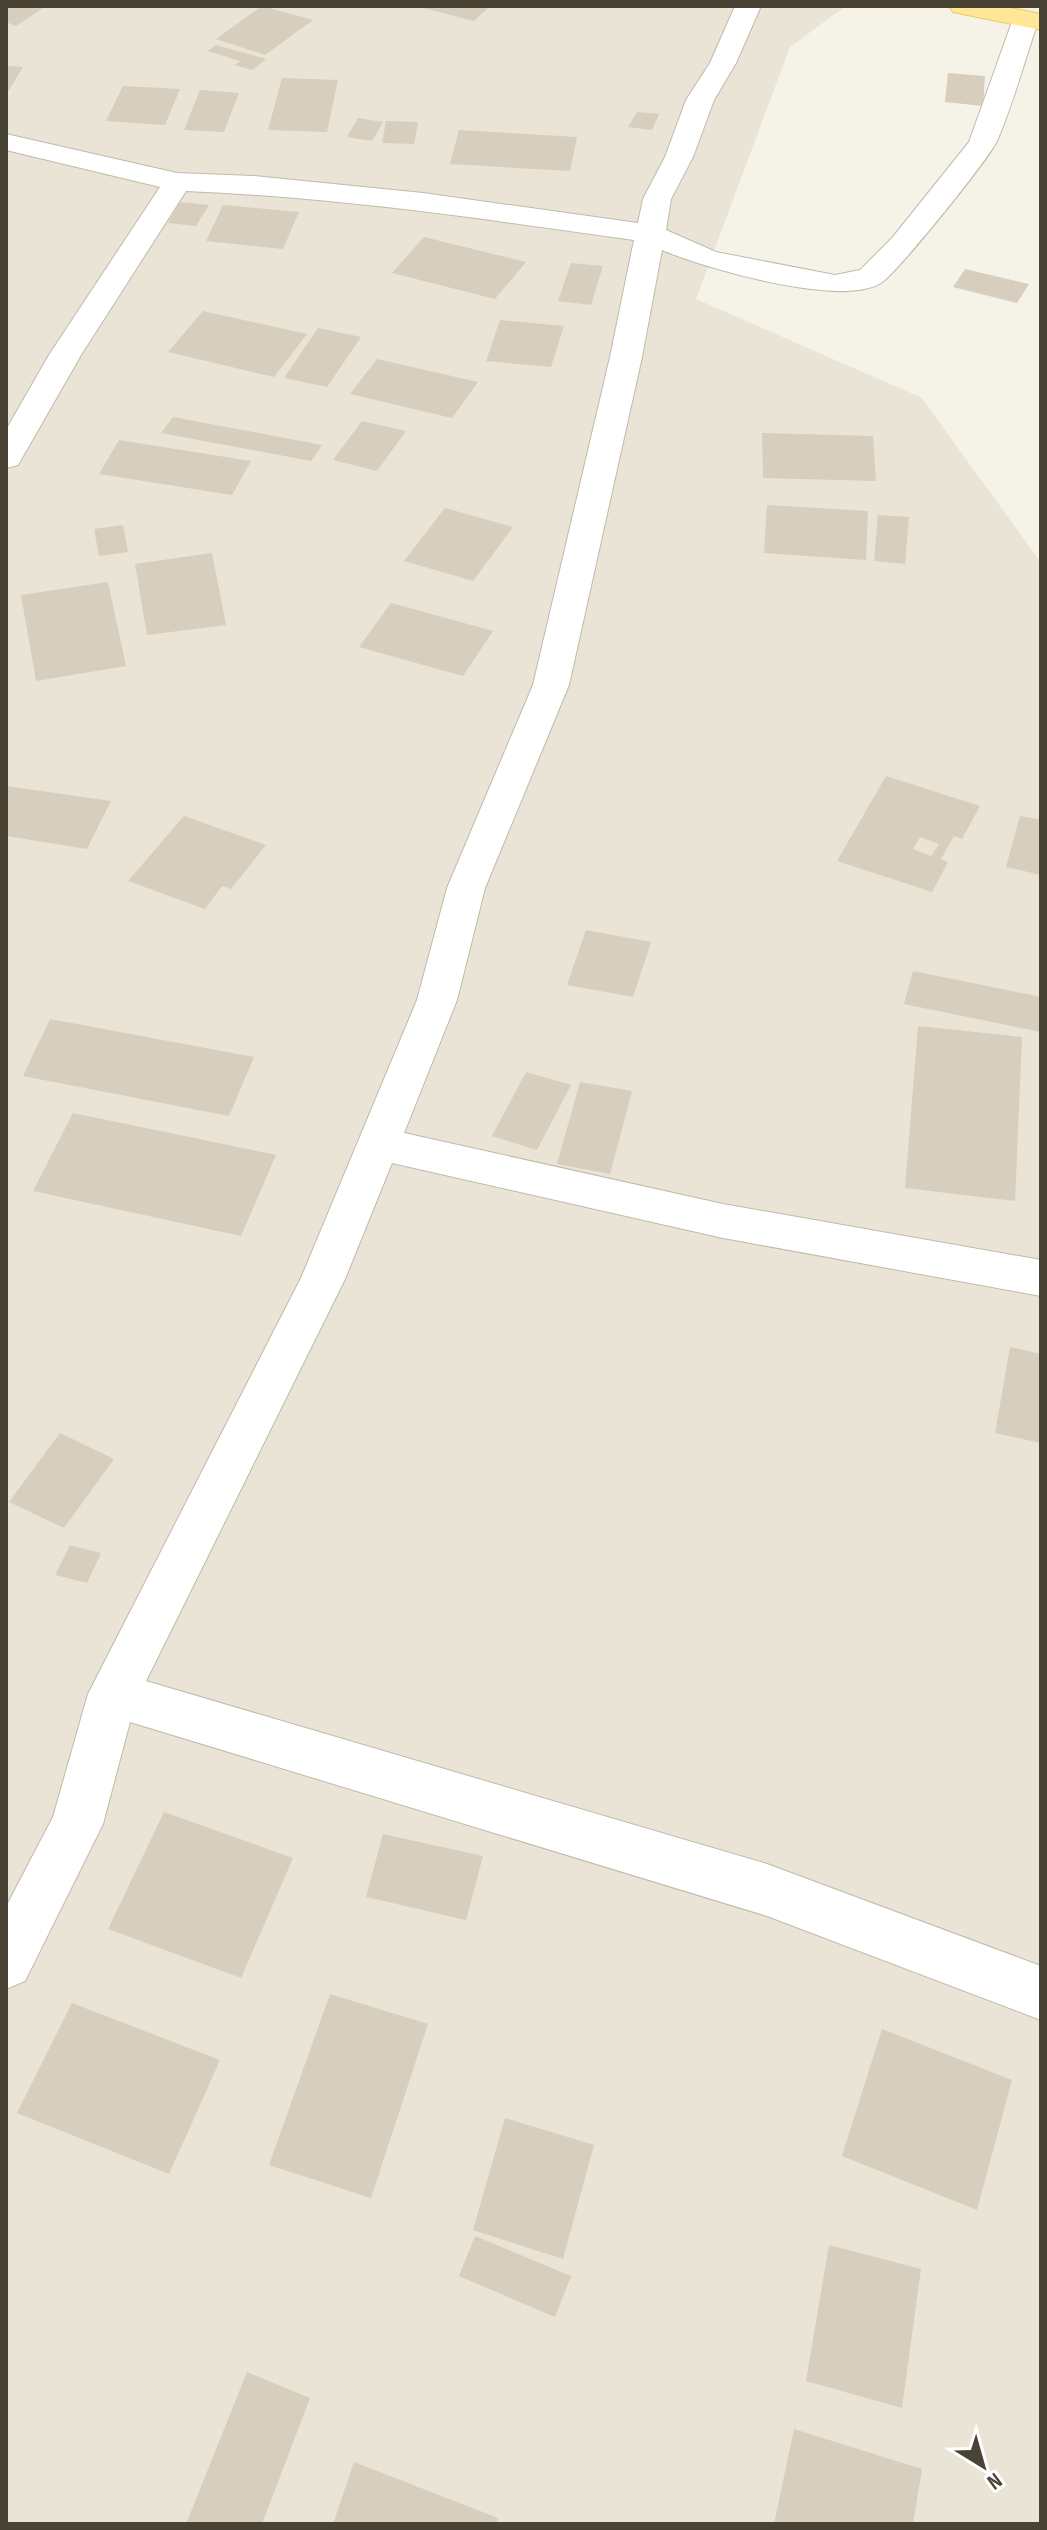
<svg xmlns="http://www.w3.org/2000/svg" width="1047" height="2530" viewBox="0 0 1047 2530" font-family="'Sofia Sans Condensed',sans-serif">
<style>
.residential{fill:#e9e4d6}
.building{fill:#d7cebd;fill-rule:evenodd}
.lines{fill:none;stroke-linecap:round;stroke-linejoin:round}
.street-casing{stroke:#c1baaa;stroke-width:2}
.primary-casing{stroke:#ebc960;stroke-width:2}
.street{fill:#fff;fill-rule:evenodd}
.primary{fill:#ffe797;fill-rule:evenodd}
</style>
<rect width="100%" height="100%" fill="#f5f2e8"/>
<!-- residential -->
<path class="residential" d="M6,6H846L790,47L696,299L922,398L1041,563V2524H6Z"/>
<!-- building -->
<g class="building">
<path d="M6,6H46L16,26L6,22Z"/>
<path d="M262,6L313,20L265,55L216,39Z"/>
<path d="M415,6H490L474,21Z"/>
<path d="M216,45L266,59L252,70L235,65L240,61L208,51Z"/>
<path d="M6,66L23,67L6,95Z"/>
<path d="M948,73L985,76L983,106L945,102Z"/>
<path d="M282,78L338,80L327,132L268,130Z"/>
<path d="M123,86L180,89L165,125L106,121Z"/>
<path d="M200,90L239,93L224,132L184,130Z"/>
<path d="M637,112L659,114L652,130L628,127Z"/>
<path d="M358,118L383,122L372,141L347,137Z"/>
<path d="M386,121L418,122L414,144L382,143Z"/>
<path d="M459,130L577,137L570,171L450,164Z"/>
<path d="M180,202L209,205L196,226L168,223Z"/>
<path d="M223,205L299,212L283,249L206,241Z"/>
<path d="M424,237L526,262L495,299L392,273Z"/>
<path d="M571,263L603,266L591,305L558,301Z"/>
<path d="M965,269L1029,284L1017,303L953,287Z"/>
<path d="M203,311L307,334L274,377L168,352Z"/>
<path d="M500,320L564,326L551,367L486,361Z"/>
<path d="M318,328L361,337L327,387L284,378Z"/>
<path d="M377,359L478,382L452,418L350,394Z"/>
<path d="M173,417L322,445L311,461L161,433Z"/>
<path d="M362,421L406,431L377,471L333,460Z"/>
<path d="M762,433L873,436L876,481L763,478Z"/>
<path d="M119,440L251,461L232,495L99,474Z"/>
<path d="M767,505L868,511L866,560L764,553Z"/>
<path d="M445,508L513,527L473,581L404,561Z"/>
<path d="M878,515L909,517L905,564L874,561Z"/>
<path d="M123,525L128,552L99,556L94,529Z"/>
<path d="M212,553L226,625L147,635L135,564Z"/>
<path d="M108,582L126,666L36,681L21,595Z"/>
<path d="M391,603L493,631L463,676L359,647Z"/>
<path d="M886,776L980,806L962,839L954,836L941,859L948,862L932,892L837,861ZM920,837L939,844L931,856L913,849Z"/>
<path d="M6,786L111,801L87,849L6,836Z"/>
<path d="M184,816L266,845L231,889L222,886L205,909L128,881Z"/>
<path d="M1020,816L1041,820V875L1006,867Z"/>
<path d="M586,930L651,942L633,997L567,985Z"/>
<path d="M913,971L1041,997V1032L904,1004Z"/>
<path d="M50,1019L254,1057L229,1116L23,1076Z"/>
<path d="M918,1026L1022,1037L1015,1201L905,1188Z"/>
<path d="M526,1072L571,1085L537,1150L492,1136Z"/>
<path d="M580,1082L632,1091L610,1174L557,1164Z"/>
<path d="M73,1113L276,1155L241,1236L33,1191Z"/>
<path d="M1010,1347L1041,1354V1443L995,1433Z"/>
<path d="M60,1433L114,1459L64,1528L9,1502Z"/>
<path d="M70,1545L101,1553L87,1583L55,1575Z"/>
<path d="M164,1812L293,1858L241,1978L108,1929Z"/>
<path d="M383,1834L483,1856L466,1920L366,1897Z"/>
<path d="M330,1994L428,2024L371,2198L269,2165Z"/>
<path d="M72,2003L220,2060L169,2174L17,2113Z"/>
<path d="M882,2029L1012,2080L977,2210L842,2156Z"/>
<path d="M505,2118L594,2145L563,2259L473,2230Z"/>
<path d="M475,2236L571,2276L555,2317L459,2276Z"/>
<path d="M829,2245L921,2269L902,2408L806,2381Z"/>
<path d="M247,2372L310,2398L262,2524H186Z"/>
<path d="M794,2429L922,2469L913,2524H774Z"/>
<path d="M354,2462L498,2518L496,2524H333Z"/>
</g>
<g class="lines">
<defs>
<path id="street" d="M735,6H761L736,63L714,100L693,157L671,199L666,230L716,252L835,275L860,270L892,238L969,142L1013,19L1017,13H1035L1039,19C1025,59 1014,102 997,141C988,160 898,272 881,283C841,308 704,268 662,250L642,357L569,685L485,888L457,1000L404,1133L723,1204L1041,1260V1296L723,1238L392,1163L345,1279L146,1681L767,1864L1041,1966V2020L767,1916L130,1722L103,1824L25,1981L6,1989V1907L53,1817L88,1694L301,1278L417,1000L447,888L533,685L610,357L634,240C485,219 336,197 186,191L81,355L22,458L18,465L6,468V430L49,355L160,187L6,150V134L177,173L254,176L423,193L638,223L643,199L665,157L686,100L710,63Z"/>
<path id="primary" d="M949,6H1001L1041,14V30L953,12Z"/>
</defs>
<!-- street casing -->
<use href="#street" class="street-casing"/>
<!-- primary casing -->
<use href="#primary" class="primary-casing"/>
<!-- street -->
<use href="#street" class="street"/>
<!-- primary -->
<use href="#primary" class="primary"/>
</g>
<!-- border -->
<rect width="1047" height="2530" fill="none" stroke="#494336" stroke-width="16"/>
<!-- north arrow -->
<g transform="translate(983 2466) rotate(143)" stroke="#ffffff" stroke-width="6" paint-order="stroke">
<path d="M0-6L14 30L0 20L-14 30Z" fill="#494336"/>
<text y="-12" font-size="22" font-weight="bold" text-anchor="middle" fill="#494336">N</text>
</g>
</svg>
